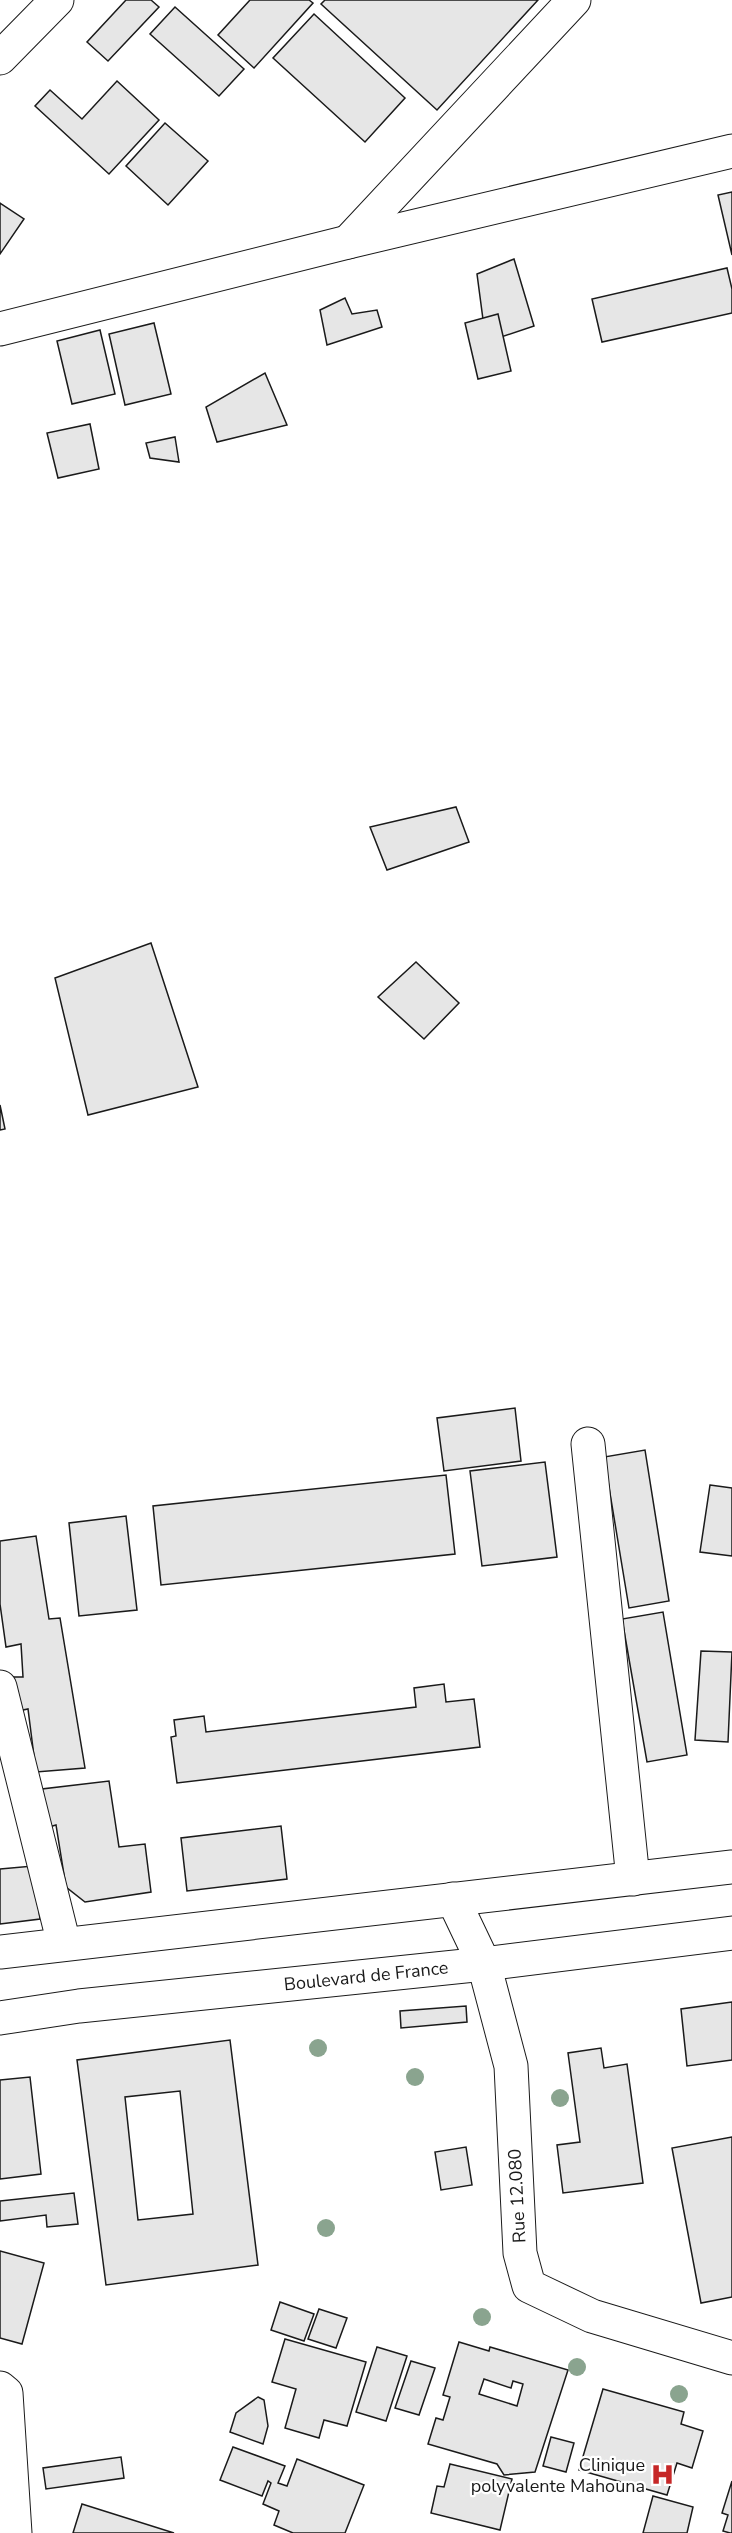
<svg xmlns="http://www.w3.org/2000/svg" width="732" height="2533" viewBox="0 0 732 2533" font-family="'Nunito Sans',sans-serif">
<style>
.building{fill:#e6e6e6;stroke:#1a1a1a;stroke-width:1.5;fill-rule:evenodd}
.lines{fill:none;stroke-linecap:round;stroke-linejoin:round}
.minor-casing{stroke:#1a1a1a;stroke-width:35}
.minor{stroke:#fff;stroke-width:33}
.tree{fill:#8aa48f}
.labels{text-anchor:middle;dominant-baseline:central;stroke-width:4.5;stroke-linejoin:round;paint-order:stroke}
.street-label{font-size:18px;fill:#1a1a1a;stroke:#fff}
.poi-label{font-size:18px;fill:#1a1a1a;stroke:#fff;text-anchor:end}
</style>
<rect width="100%" height="100%" fill="#fff"/>
<!-- building -->
<g class="building">
<path d="M126,0H151L159,7L108,61L87,42Z"/>
<path d="M250,0H309L313,3L254,68L218,35Z"/>
<path d="M325,0H538L437,110L321,4Z"/>
<path d="M175,7L244,69L219,96L150,34Z"/>
<path d="M314,14L405,98L365,142L273,58Z"/>
<path d="M117,81L159,120L109,174L35,106L50,90L82,119Z"/>
<path d="M165,123L208,161L168,205L126,166Z"/>
<path d="M732,192V255L718,195Z"/>
<path d="M0,203L24,219L0,254Z"/>
<path d="M514,259L534,326L486,342L477,274Z"/>
<path d="M727,268L732,289V313L602,342L592,299Z"/>
<path d="M345,298L352,314L377,310L382,327L327,345L320,310Z"/>
<path d="M498,314L511,371L478,379L465,323Z"/>
<path d="M154,323L171,394L125,405L109,334Z"/>
<path d="M100,330L115,394L72,404L57,341Z"/>
<path d="M265,373L287,425L217,442L206,407Z"/>
<path d="M90,424L99,469L58,478L47,433Z"/>
<path d="M175,437L179,462L150,458L146,443Z"/>
<path d="M456,807L469,842L387,870L370,827Z"/>
<path d="M151,943L198,1087L88,1115L55,978Z"/>
<path d="M416,962L459,1003L424,1039L378,997Z"/>
<path d="M0,1105L5,1129L0,1130Z"/>
<path d="M515,1408L521,1461L444,1471L437,1418Z"/>
<path d="M645,1450L669,1601L629,1608L604,1457Z"/>
<path d="M545,1462L557,1557L482,1566L470,1471Z"/>
<path d="M446,1475L455,1554L161,1585L153,1506Z"/>
<path d="M710,1485L732,1488V1556L700,1552Z"/>
<path d="M126,1516L137,1610L79,1616L69,1523Z"/>
<path d="M36,1536L49,1619L60,1618L85,1768L36,1772L28,1709L18,1711L10,1677H23L21,1644L6,1647L0,1604V1541Z"/>
<path d="M663,1612L687,1755L647,1762L622,1619Z"/>
<path d="M701,1651L732,1652L728,1742L695,1740Z"/>
<path d="M444,1684L446,1702L474,1699L480,1747L177,1783L171,1737L176,1736L174,1720L204,1716L206,1732L416,1707L414,1688Z"/>
<path d="M109,1781L119,1847L145,1844L151,1892L85,1902L66,1887L56,1825L49,1827L42,1789Z"/>
<path d="M281,1826L287,1879L187,1891L181,1838Z"/>
<path d="M33,1866L40,1919L0,1924V1869Z"/>
<path d="M732,2002V2060L687,2066L681,2009Z"/>
<path d="M466,2006L467,2022L401,2028L400,2011Z"/>
<path d="M230,2040L258,2265L106,2285L77,2060ZM180,2091L193,2214L138,2220L125,2097Z"/>
<path d="M601,2048L604,2068L627,2064L643,2183L563,2193L557,2145L580,2142L568,2053Z"/>
<path d="M30,2077L41,2174L0,2179V2080Z"/>
<path d="M732,2137V2297L701,2303L672,2148Z"/>
<path d="M466,2147L472,2185L441,2190L435,2152Z"/>
<path d="M74,2193L78,2224L47,2227L46,2215L0,2221V2201Z"/>
<path d="M0,2251L44,2263L22,2344L0,2338Z"/>
<path d="M280,2302L314,2314L304,2341L271,2330Z"/>
<path d="M319,2309L347,2318L336,2348L308,2339Z"/>
<path d="M285,2339L366,2362L347,2426L324,2420L319,2438L285,2428L296,2389L272,2382Z"/>
<path d="M459,2342L489,2351L490,2347L568,2370L535,2472L504,2475L497,2464L428,2444L436,2418L443,2420L450,2397L443,2395ZM484,2379L511,2388L513,2381L523,2384L517,2406L479,2394Z"/>
<path d="M377,2347L407,2356L386,2421L356,2412Z"/>
<path d="M411,2361L435,2368L419,2415L395,2408Z"/>
<path d="M603,2389L684,2412L681,2424L703,2431L692,2468L677,2463L667,2495L579,2470Z"/>
<path d="M258,2397L264,2400L268,2426L263,2444L230,2432L236,2413Z"/>
<path d="M551,2437L574,2443L566,2472L543,2466Z"/>
<path d="M233,2447L285,2466L278,2483L287,2486L297,2459L364,2485L345,2533H293L274,2525L279,2511L263,2504L271,2483L268,2481L262,2496L220,2480Z"/>
<path d="M121,2457L124,2478L46,2489L43,2468Z"/>
<path d="M450,2464L512,2479L500,2530L431,2513L437,2486L444,2487Z"/>
<path d="M732,2481V2533H730L723,2531L728,2515L722,2513Z"/>
<path d="M653,2496L693,2507L687,2533H643Z"/>
<path d="M82,2504L174,2533H73Z"/>
</g>
<g class="lines">
<defs>
<g id="minor">
<path d="M0,58L57,0"/>
<path d="M348,242L574,0"/>
<path d="M0,329L348,242L732,151"/>
<path d="M588,1444L633,1879"/>
<path d="M0,1687L64,1944"/>
<path d="M453,1899L484,1964L511,2066L520,2253L529,2286L592,2316L732,2358"/>
<path d="M0,1952L732,1867"/>
<path d="M0,2018L79,2006L484,1964L732,1933"/>
<path d="M0,2388L6,2393L15,2533"/>
</g>
</defs>
<!-- minor casing -->
<use href="#minor" class="minor-casing"/>
<!-- minor -->
<use href="#minor" class="minor"/>
</g>
<!-- trees -->
<g class="tree">
<circle cx="318" cy="2048" r="9"/>
<circle cx="415" cy="2077" r="9"/>
<circle cx="560" cy="2098" r="9"/>
<circle cx="326" cy="2228" r="9"/>
<circle cx="482" cy="2317" r="9"/>
<circle cx="577" cy="2367" r="9"/>
<circle cx="679" cy="2394" r="9"/>
</g>
<!-- icons -->
<defs>
<symbol id="hospital-bare" viewBox="-9 -9 18 18"><path d="M-5-5h3v3.5h4V-5h3V5h-3V1.5h-4V5h-3Z" fill="#c62828" stroke="#fff" stroke-width="2.5" paint-order="stroke"/></symbol>
</defs>
<g fill-rule="evenodd">
<use href="#hospital-bare" x="646" y="2458" width="33" height="33"/>
</g>
<g class="labels">
<!-- street labels -->
<g class="street-label">
<text transform="translate(366 1976) rotate(-6)">Boulevard de France</text>
<text transform="translate(517 2196) rotate(-93)">Rue 12.080</text>
</g>
<!-- poi labels -->
<g class="poi-label">
<text x="645" y="2465">Clinique<tspan x="645" dy="21">polyvalente Mahouna</tspan></text>
</g>
</g>
</svg>
